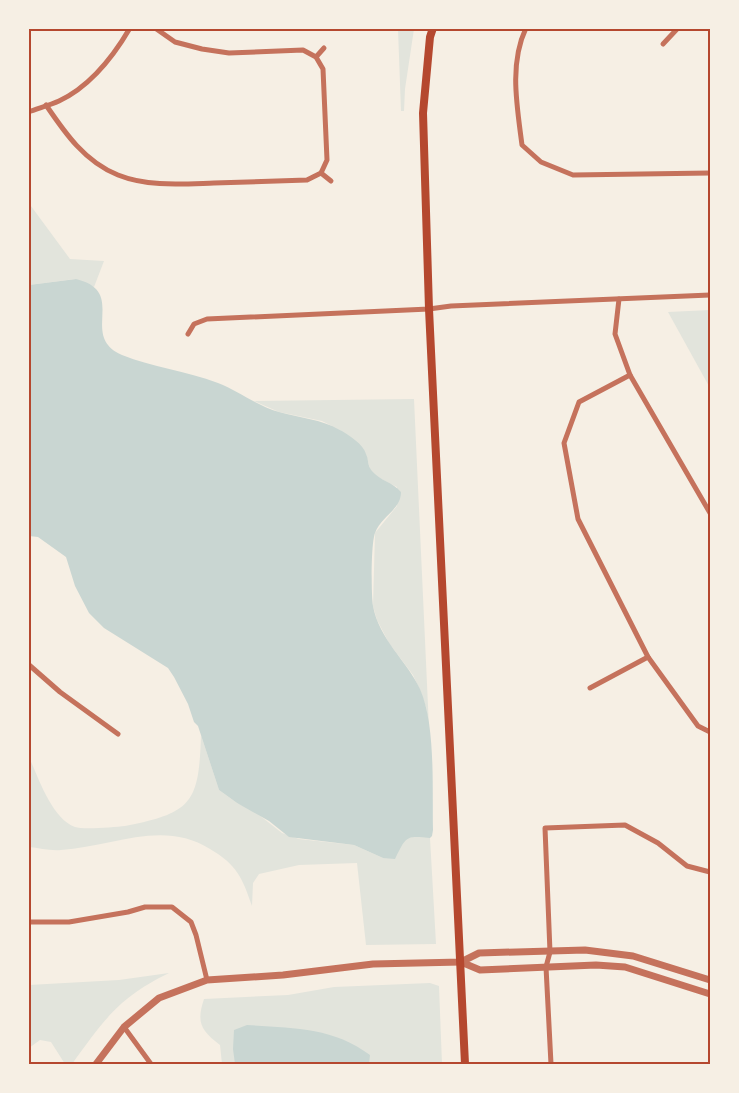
<svg xmlns="http://www.w3.org/2000/svg" width="739" height="1093" viewBox="0 0 739 1093" font-family="Commissioner,sans-serif">
<style>
.green{fill:#e2e4dc}
.water{fill:#c9d6d2}
.lines{fill:none;stroke-linecap:round;stroke-linejoin:round}
.minor{stroke:#c5725c;stroke-width:5}
.tertiary{stroke:#c5725c;stroke-width:7}
.secondary{stroke:#b5482f;stroke-width:8}
.neatline{fill:none;stroke:#b5482f;stroke-width:2}
</style>
<rect width="100%" height="100%" fill="#f6efe4"/>
<!-- green -->
<g class="green">
<path d="M398,29H414L405,89L404,111H401Z"/>
<path d="M28,202L70,259L104,261L94,287L75,279L29,285Z"/>
<path d="M710,310V388L668,312Z"/>
<path d="M414,399L429,728L426,707L420,690L413,675L389,643L377,620L373,606L375,533L397,506V487L377,477L370,469L366,454L340,430L322,421L279,412L254,401Z"/>
<path d="M201,735L219,790L237,803L254,811L282,833L299,839L354,845L383,858L397,855C402,834 412,836 430,838L436,944L366,945L357,863L299,865L259,874L253,883L252,906C242,877 237,865 210,849C163,819 111,847 61,850C50,851 39,848 29,847L28,755C38,776 51,818 75,827C83,830 115,827 125,826C192,813 199,803 201,735Z"/>
<path d="M169,973C118,998 104,1020 72,1064H65L51,1042L40,1040L29,1048V985L119,980Z"/>
<path d="M430,983L439,986L442,1064H222L220,1045C201,1030 196,1023 204,999L288,995L334,987Z"/>
</g>
<!-- water -->
<g class="water">
<path d="M76,279C129,292 78,336 122,355C152,367 186,371 218,383C239,391 257,406 279,412C300,418 321,419 340,430C349,435 363,444 366,454C369,460 367,465 372,471C380,481 393,482 401,492C401,510 381,516 375,533C371,544 371,593 373,606C379,639 407,661 420,689C436,725 432,790 433,830L432,836L430,838C405,835 406,837 395,859L383,858L354,845L289,837L269,821L237,803L219,790L198,726L194,722L188,704L174,677L168,668L104,628L89,613L75,586L66,557L38,537L29,536V285Z"/>
<path d="M247,1025C292,1028 333,1027 370,1055L369,1064H235L233,1049L234,1030Z"/>
</g>
<g class="lines">
<!-- minor -->
<g class="minor">
<path d="M526,28C509,64 517,106 522,145L541,162L573,175L710,173"/>
<path d="M663,44L678,28"/>
<path d="M316,57L324,48"/>
<path d="M46,105C65,133 85,162 118,175C148,187 182,184 214,183C245,182 276,181 307,180L321,173L327,160L323,69L316,57L303,50L229,53L202,49L175,42L155,28"/>
<path d="M28,112C39,108 50,105 59,101C91,86 113,57 130,28"/>
<path d="M321,173L331,181"/>
<path d="M619,299L615,334L630,375L710,513"/>
<path d="M188,334L194,324L207,319L429,309L451,306L710,295"/>
<path d="M630,375L579,402L564,443L578,519L648,657L698,726L710,732"/>
<path d="M28,664L60,692L118,734"/>
<path d="M590,688L648,657"/>
<path d="M28,922H69L128,912L145,907H172L191,922L196,935L207,980"/>
<path d="M124,1027L151,1064"/>
<path d="M551,1064L546,967L550,952L545,828L625,825L658,843L687,866L710,872"/>
</g>
<!-- tertiary -->
<g class="tertiary">
<path d="M461,962L480,970L596,965L625,967L710,994"/>
<path d="M96,1064L124,1027L159,998L207,980L283,975L373,964L461,962L479,953L585,950L633,956L710,980"/>
</g>
<!-- secondary -->
<path class="secondary" d="M433,28L430,37L423,113L429,309L465,1064"/>
</g>
<!-- border -->
<rect width="739" height="1093" fill="none" stroke="#f6efe4" stroke-width="60"/>
<rect x="30" y="30" width="679" height="1033" class="neatline"/>
</svg>
